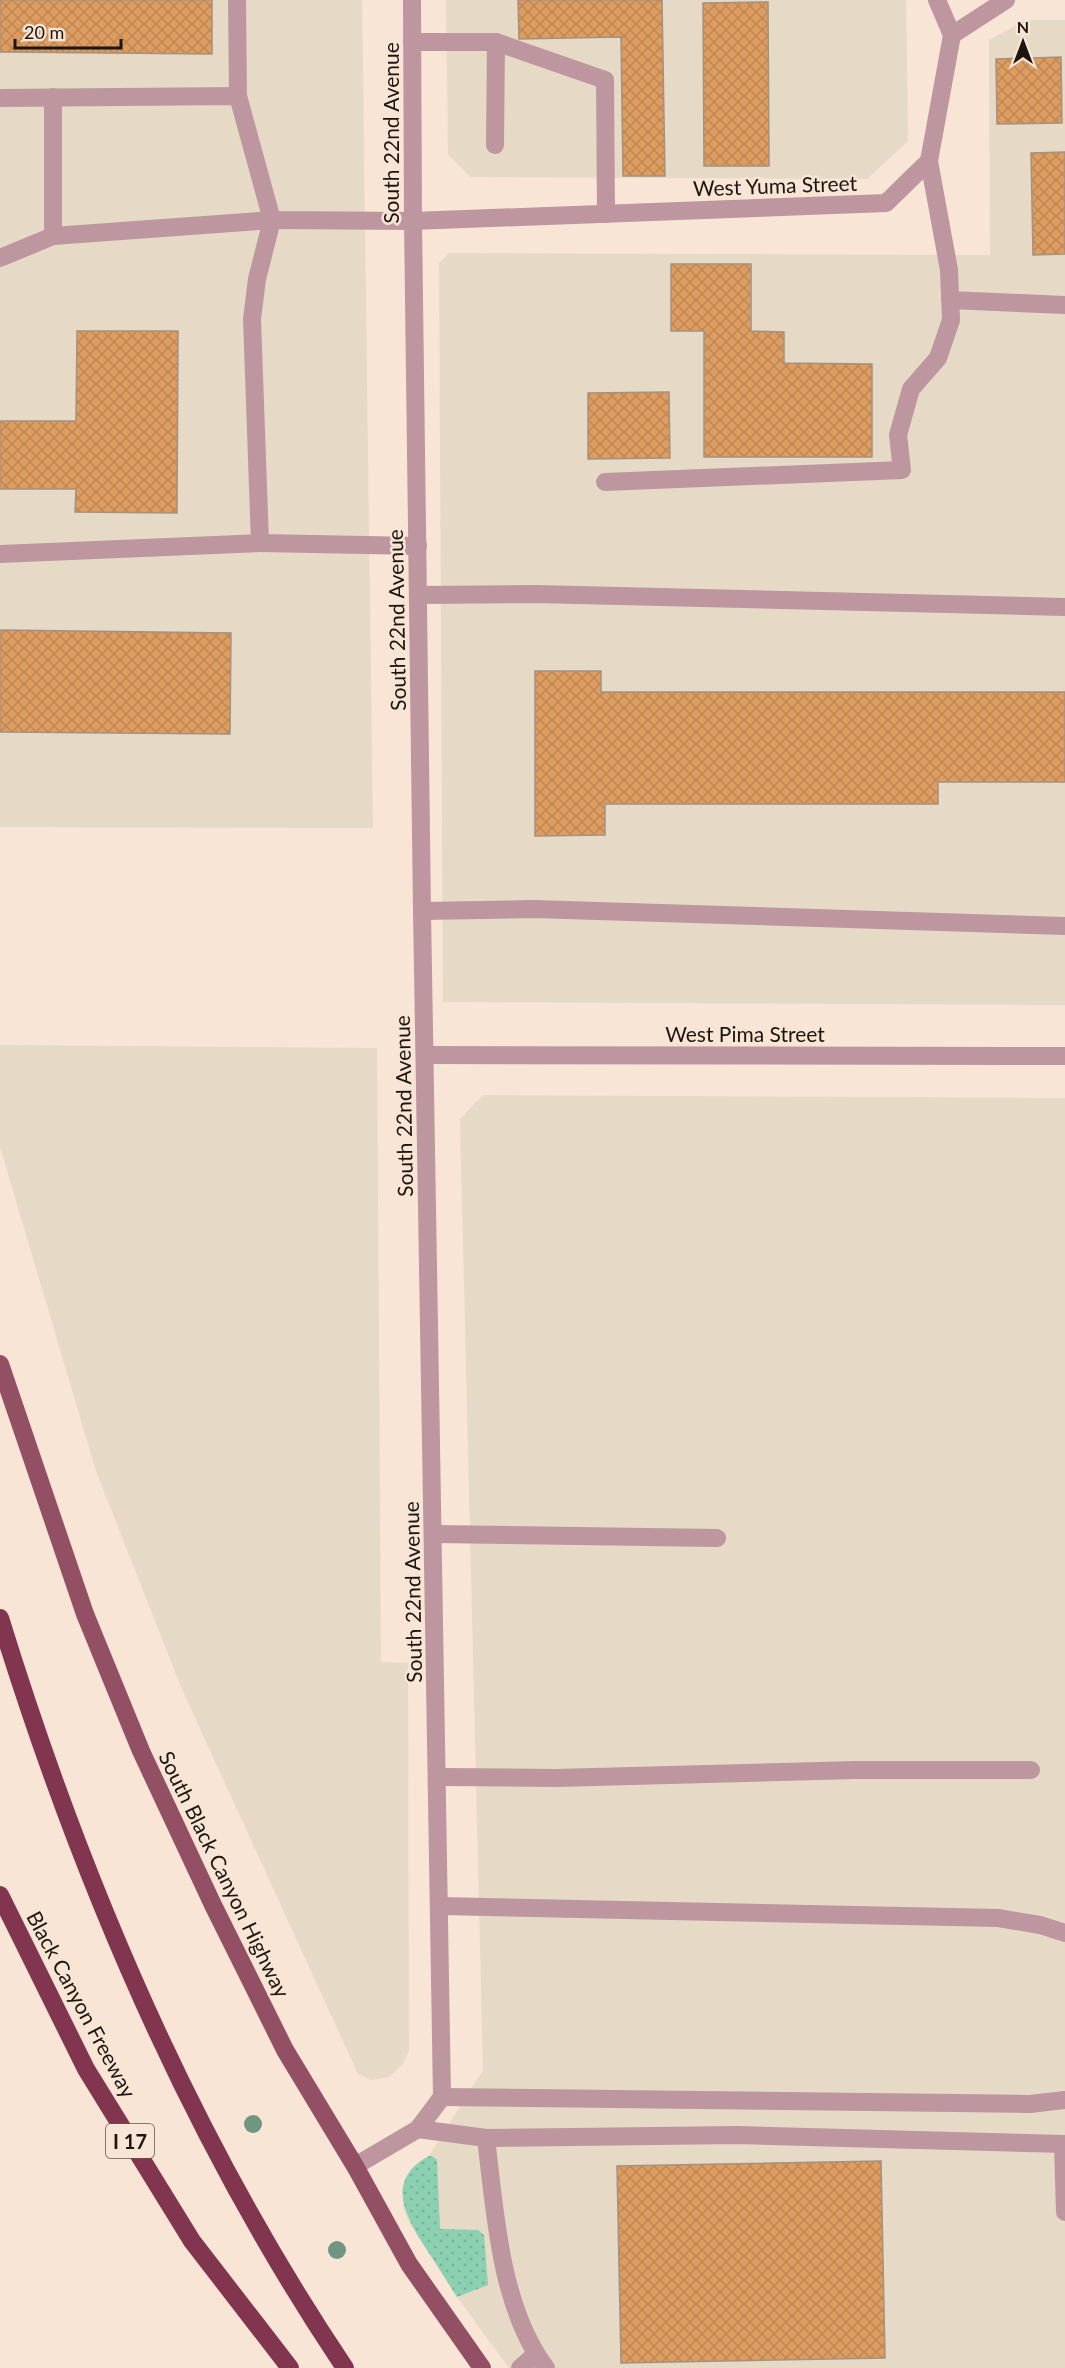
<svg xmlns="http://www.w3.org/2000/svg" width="1065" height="2368" viewBox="0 0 1065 2368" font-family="Lato,sans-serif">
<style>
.industrial{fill:#e6d9c5}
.grass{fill:url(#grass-dots)}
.building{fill:url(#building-cross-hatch);stroke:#a39182;stroke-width:1.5}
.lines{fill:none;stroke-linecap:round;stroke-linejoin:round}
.minor{stroke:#bd96a0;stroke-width:18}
.major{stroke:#935064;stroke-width:18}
.highway{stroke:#82354f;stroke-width:18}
.tree{fill:#709580}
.labels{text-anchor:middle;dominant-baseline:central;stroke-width:5;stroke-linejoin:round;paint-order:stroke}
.shield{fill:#f8e5d5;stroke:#5e534b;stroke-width:1.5}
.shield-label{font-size:20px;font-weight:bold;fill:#1c1510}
.street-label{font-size:21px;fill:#1c1510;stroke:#f8e5d5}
</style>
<defs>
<pattern id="grass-dots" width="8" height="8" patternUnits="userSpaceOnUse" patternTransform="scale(1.5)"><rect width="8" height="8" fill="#8ad0b1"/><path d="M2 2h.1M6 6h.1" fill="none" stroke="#76b297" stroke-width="1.8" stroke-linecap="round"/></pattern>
<pattern id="building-cross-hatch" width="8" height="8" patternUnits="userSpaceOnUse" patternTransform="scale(1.5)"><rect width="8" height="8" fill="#de9d60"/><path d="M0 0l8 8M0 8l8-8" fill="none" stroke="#be8652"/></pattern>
</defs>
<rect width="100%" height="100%" fill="#f8e5d5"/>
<!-- industrial -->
<g class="industrial">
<path d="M0,0H362L373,828L0,827Z"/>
<path d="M446,0H906L908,141L867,179L471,177L448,154Z"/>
<path d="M1025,20H1065V1005L443,1002L439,263L449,253L990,255L989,40Z"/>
<path d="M0,1045L377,1048L381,1662L408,1663L409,2050L403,2064L389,2077L371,2080L358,2074L181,1687L96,1471L0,1147Z"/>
<path d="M483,1095L1065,1098V2368H509L457,2297L410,2224L403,2207L402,2191L406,2178L415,2166L429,2156L483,2070L460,1119Z"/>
</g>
<!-- grass -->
<path class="grass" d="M429,2156H432L437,2160L440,2229L478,2230L484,2235L488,2285L457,2297C447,2281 437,2265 427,2250C406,2218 384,2180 429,2156Z"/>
<!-- building -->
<g class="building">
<path d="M0,0H212V54L0,52Z"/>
<path d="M518,0H662L665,176H623L621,37L519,39Z"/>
<path d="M768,2L769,166H704L703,3Z"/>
<path d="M1061,57L1062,123L997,124L996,59Z"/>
<path d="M1065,152V254L1033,255L1031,153Z"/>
<path d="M671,264H751V331L784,332V363L872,364V457H704V331H671Z"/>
<path d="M77,331H178L177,513L75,512L76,489H0V421H76Z"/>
<path d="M669,392L670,458L588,459V393Z"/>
<path d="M0,630L231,633L230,734L0,732Z"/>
<path d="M535,671H601V692H1065V782H938V804H605V835L535,836Z"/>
<path d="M881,2161L885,2358L621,2363L617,2166Z"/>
</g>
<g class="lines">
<!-- minor -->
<g class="minor">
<path d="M237,0L238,96"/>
<path d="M937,0L952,35"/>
<path d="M412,42H496L495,145"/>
<path d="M496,42L605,80L606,214"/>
<path d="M0,98L238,96L272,220L413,221L886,203L929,161L952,35L1006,0"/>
<path d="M53,236L272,220L257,279L252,319L260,543L418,546"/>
<path d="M0,258L53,236V97"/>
<path d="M950,300L1065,305"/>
<path d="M605,482L902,470L898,435L911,389L938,358L951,320L949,270L929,161"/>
<path d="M0,554L260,543"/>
<path d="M418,595L536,594L1065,607"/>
<path d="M422,911L534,909L1065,926"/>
<path d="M425,1055L1065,1056"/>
<path d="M433,1534L717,1538"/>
<path d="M438,1777L556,1778L856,1770H1031"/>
<path d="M440,1906L998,1918L1040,1925L1065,1933"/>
<path d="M442,2097L1030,2104L1065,2100"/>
<path d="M418,2129L486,2138L738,2135L1065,2144"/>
<path d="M486,2138C495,2212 500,2307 546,2368"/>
<path d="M1063,2144L1065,2212"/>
<path d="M355,2166L418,2129L442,2097L422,911L413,221L412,0"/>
<path d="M520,2368L536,2354"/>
</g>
<!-- major -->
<path class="major" d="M0,1364L85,1614L141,1751L213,1905L285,2050L355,2166L409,2264L482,2368"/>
<!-- highway -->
<g class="highway">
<path d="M0,1618C81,1881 191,2139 345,2368"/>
<path d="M0,1895L86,2069L192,2241L290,2368"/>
</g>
</g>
<!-- trees -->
<g class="tree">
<circle cx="253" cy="2124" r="9"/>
<circle cx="337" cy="2250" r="9"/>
</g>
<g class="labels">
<!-- shield labels -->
<rect class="shield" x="106" y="2124" width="48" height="34" rx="4.5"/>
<g class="shield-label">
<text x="130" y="2141">I 17</text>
</g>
<!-- street labels -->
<g class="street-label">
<text transform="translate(390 133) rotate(-90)">South 22nd Avenue</text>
<text transform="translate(775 185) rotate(-2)">West Yuma Street</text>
<text transform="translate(396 620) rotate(-91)">South 22nd Avenue</text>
<text x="745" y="1033">West Pima Street</text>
<text transform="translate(403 1106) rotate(-91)">South 22nd Avenue</text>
<text transform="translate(412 1592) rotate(-91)">South 22nd Avenue</text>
<text transform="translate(225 1874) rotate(64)">South Black Canyon Highway</text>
<text transform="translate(82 2004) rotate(62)">Black Canyon Freeway</text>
</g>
</g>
<!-- north arrow -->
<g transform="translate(1023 42)" stroke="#f8e5d5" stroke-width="4.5" paint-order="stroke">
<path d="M0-4.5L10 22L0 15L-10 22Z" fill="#1c1510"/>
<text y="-9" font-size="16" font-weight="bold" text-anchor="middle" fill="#1c1510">N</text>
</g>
<!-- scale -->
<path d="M15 39v9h106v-9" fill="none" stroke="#1c1510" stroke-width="3"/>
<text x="24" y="39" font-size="18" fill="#1c1510" stroke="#f8e5d5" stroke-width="4.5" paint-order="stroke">20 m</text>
</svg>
